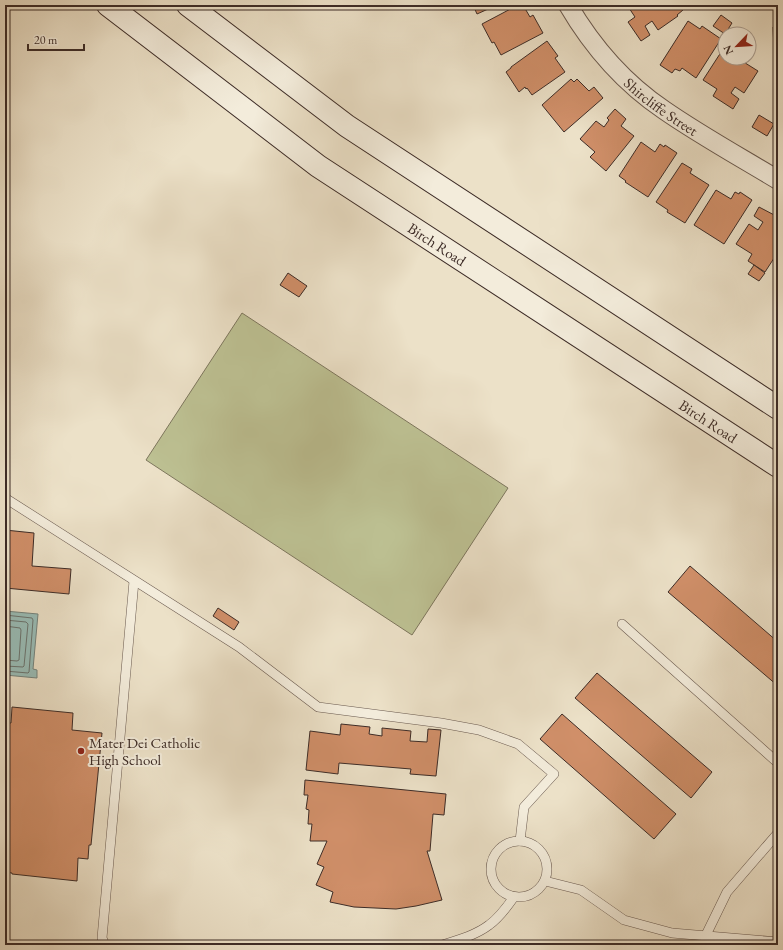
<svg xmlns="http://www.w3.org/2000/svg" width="783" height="950" viewBox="0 0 783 950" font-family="'EB Garamond',serif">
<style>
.green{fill:#bdc193;stroke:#7d765d}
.water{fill:#99bdb7;stroke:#74837d}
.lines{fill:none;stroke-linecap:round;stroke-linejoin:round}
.shore{stroke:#6b746f;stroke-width:1}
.building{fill:#d08f69;stroke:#3d2c27}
.service-casing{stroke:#69594f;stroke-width:10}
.minor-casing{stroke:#69594f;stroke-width:20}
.secondary-casing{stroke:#3d2c27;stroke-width:24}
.service{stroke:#f3ecdb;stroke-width:9}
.minor{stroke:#f3ecdb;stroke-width:18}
.secondary{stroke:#f3ecdb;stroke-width:22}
.poi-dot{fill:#8f2418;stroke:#f3ecdb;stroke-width:1.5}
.labels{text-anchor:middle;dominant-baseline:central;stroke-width:4;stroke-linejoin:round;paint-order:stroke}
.street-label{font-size:15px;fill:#3d2c27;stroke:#f3ecdb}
.poi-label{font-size:15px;fill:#3d2c27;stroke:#f3ecdb;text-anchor:start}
</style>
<rect width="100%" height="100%" fill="#ece1c8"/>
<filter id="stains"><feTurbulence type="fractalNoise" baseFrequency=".005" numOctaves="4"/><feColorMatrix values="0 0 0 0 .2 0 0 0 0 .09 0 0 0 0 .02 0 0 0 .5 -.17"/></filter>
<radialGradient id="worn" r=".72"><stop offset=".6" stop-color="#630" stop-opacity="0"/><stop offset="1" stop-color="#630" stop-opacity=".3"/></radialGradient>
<!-- green -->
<path class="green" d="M242,313L508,488L412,635L146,460Z"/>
<!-- water -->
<path class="water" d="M5,611L38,614L33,669L37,670V678L5,675Z"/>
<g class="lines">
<!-- shore -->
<g class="shore">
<path d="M5,615L32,618L33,620L29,672L28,673L5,671"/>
<path d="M5,620L26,622L28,624L24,666L23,667L5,666"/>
<path d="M5,626L20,628L21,630L19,660L17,661L5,660"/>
</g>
</g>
<!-- building -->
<g class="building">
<path d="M473,5H497L477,14Z"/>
<path d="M518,5H523L530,17L533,15L543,33L501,55L494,42L492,43L482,24Z"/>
<path d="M627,5H680L683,10L677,15L678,16L658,30L652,21L645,26L650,35L641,41L628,22L635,17Z"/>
<path d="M721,15L732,23L725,34L713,26Z"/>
<path d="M688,21L700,29L702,26L721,39L696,78L682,68L680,71L675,69L672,73L660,65Z"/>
<path d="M773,27H778V49H774Z"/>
<path d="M547,41L558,56L555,58L565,72L532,95L527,88L526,89L525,87L519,92L506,72L511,68V67Z"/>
<path d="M725,46V58H744L742,61L758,71L744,93L735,87L731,93L739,99L733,109L713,96L717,89L703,80Z"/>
<path d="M571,79L574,82L577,79L589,91L594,87L603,98L564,132L542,105Z"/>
<path d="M776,101H778L777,121Z"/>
<path d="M615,109L626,119L621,126L634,136L606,171L590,157L595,152L580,139L596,121L604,127L609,120L607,118Z"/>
<path d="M759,115L774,124L767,136L752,127Z"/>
<path d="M641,142L655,152L660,144L664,147L665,145L677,153L648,197L625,182L626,181L619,176Z"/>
<path d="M682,163L692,169L690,173L709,185L685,223L667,212L668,210L656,202Z"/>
<path d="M716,190L731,199L735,192L739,194L740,192L752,200L724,244L694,225Z"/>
<path d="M759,207L778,217V221L775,225L778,228V252L765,272L748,261L752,254L736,244L749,224L758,230L763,222L754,216Z"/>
<path d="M754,265L765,273L759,281L748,274Z"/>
<path d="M778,268V277L774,274Z"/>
<path d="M288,273L307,286L299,297L280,285Z"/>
<path d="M5,530L34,533L32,566L71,569L69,594L5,588Z"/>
<path d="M690,566L778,642V686L668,592Z"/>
<path d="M218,608L239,622L234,630L213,616Z"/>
<path d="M597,673L712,772L691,798L575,698Z"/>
<path d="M12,707L73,713L72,730L102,733L91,845H89L88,859L78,858L77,881L12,874V873L5,872V723H11Z"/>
<path d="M562,714L676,814L654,839L540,739Z"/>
<path d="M341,724L370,727L369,734L382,736V728L411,731L410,741L427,742L428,729L441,730L436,776L410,774L411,769L339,763L338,774L306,770L310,731L340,735Z"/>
<path d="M305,780L446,794L444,815L433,814L430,851H427L442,900L416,906L396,909L354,907L330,902L333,892L316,885L324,867L317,864L327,841H310L312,824H308L309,810L306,809L308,795H304Z"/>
</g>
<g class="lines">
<defs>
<g id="service">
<path d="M5,498L239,647L318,707L441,723L479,730L518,744L554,774L524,807L520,841"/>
<path d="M622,624L778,763"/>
<circle cx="519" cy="869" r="28"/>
<path d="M545,881L581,890L624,920L672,933L778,942"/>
<path d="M105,945L102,938L134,581"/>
<path d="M442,945C458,940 476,935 489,925C499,918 507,907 514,897"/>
<path d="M705,945L706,935L727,892L778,833"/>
</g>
<g id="minor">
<path id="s1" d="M568,5C592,46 624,83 664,110C700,135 740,157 778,180"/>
</g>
<g id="secondary">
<path id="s2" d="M108,5L318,166L778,466"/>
<path d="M188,5L347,126L778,408"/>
</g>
</defs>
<!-- service casing -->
<use href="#service" class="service-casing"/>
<!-- minor casing -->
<use href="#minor" class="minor-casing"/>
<!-- secondary casing -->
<use href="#secondary" class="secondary-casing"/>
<!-- service -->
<use href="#service" class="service"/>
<!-- minor -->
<use href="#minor" class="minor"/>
<!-- secondary -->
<use href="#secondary" class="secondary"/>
</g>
<!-- markers -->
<circle class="poi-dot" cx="81" cy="751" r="4"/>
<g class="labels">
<!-- street labels -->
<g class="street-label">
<text stroke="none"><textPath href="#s1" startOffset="139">Shircliffe Street</textPath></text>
<text stroke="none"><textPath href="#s2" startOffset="407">Birch Road</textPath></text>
<text stroke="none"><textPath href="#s2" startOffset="731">Birch Road</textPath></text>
</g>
<!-- poi labels -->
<g class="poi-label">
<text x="89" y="742">Mater Dei Catholic<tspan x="89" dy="17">High School</tspan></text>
</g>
</g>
<!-- margin -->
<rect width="783" height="950" fill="none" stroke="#ece1c8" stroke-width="20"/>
<rect x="6" y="6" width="771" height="938" fill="none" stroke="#3d2c27" stroke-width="2"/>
<rect x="10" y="10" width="763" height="930" fill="none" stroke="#3d2c27"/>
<!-- north arrow -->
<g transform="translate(737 46) rotate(245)"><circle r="19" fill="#f3ecdb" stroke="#aa9f93"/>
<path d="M0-3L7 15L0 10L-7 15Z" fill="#8f2418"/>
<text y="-6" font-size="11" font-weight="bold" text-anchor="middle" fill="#3d2c27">N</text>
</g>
<!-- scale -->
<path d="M28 44v6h56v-6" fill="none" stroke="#3d2c27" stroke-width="2"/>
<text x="34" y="44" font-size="12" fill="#3d2c27" stroke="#f3ecdb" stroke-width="3" paint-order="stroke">20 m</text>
<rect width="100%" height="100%" filter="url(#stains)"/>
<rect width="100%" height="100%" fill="url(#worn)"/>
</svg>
